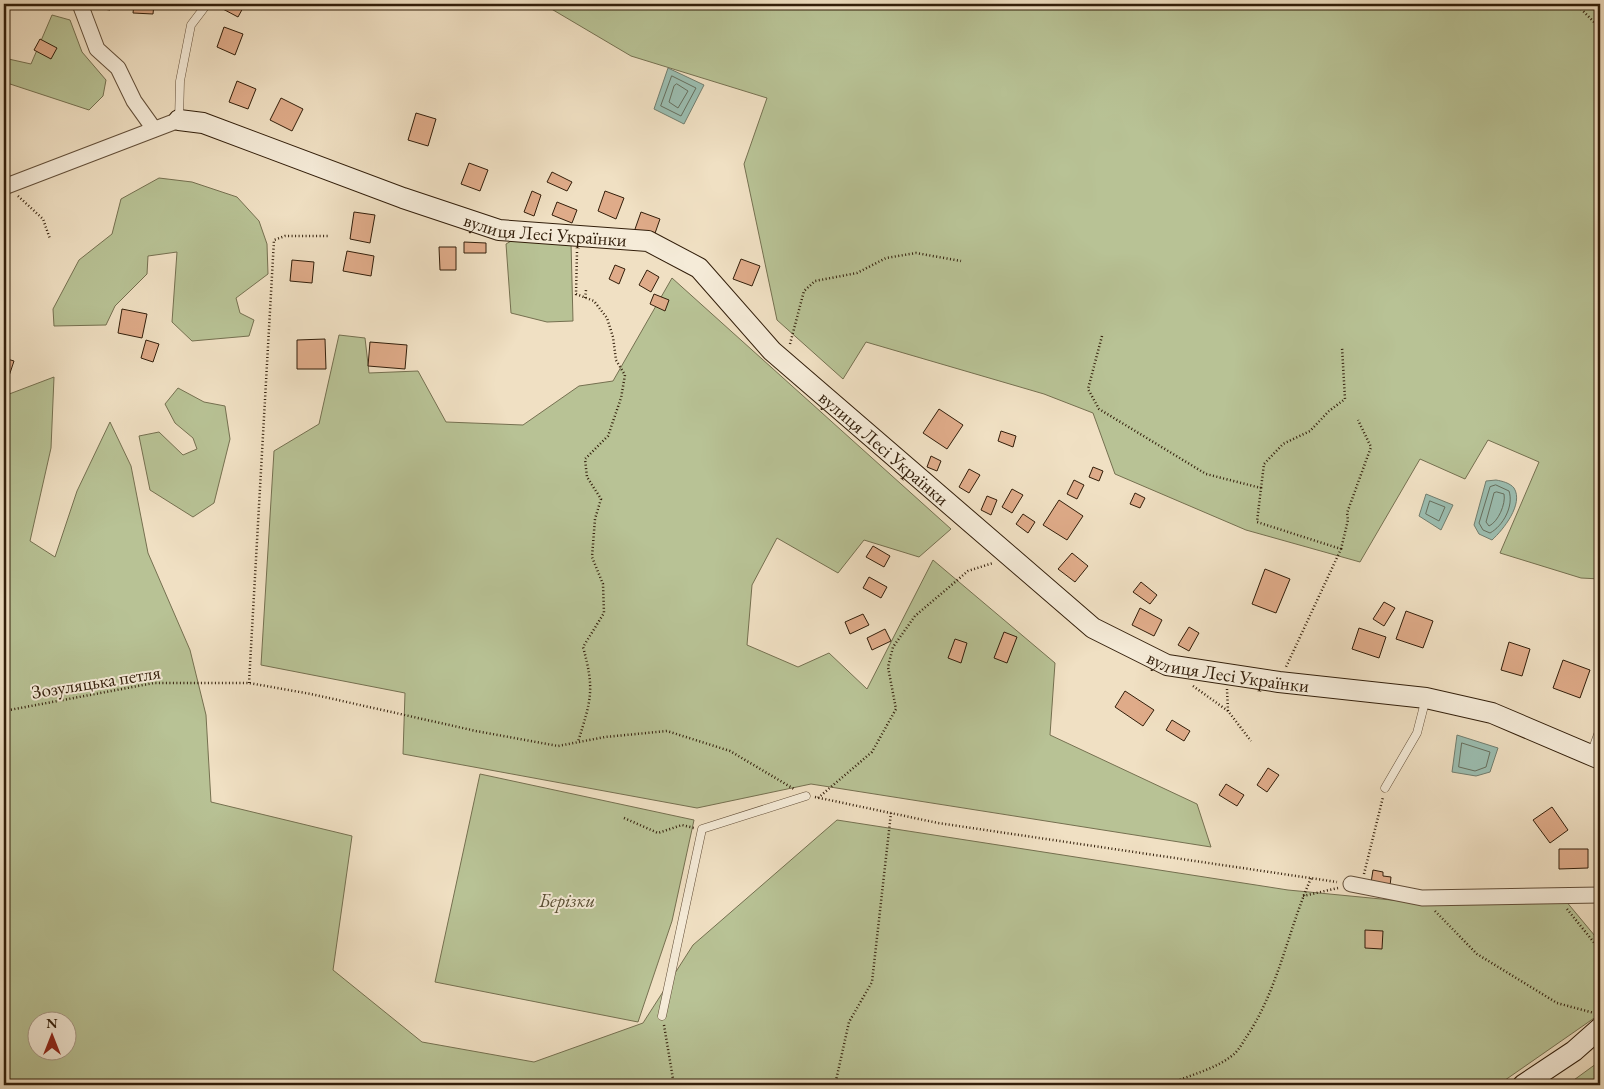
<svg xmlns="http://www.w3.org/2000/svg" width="1604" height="1089" viewBox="0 0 1604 1089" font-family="'EB Garamond',serif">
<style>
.green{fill:#b8c295;stroke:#757050;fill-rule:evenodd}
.water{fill:#9bbdb0;stroke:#717d6e}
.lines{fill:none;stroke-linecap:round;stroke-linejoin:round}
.shore{stroke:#666e5d;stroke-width:1}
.building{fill:#dfab89;stroke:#321e0a}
.lane-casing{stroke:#624e38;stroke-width:9}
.street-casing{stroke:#624e38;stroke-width:17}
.secondary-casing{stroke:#321e0a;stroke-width:22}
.path{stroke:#321e0a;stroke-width:2.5;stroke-dasharray:1 2.5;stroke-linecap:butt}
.lane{stroke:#f5ebd8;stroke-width:8}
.street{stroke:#f5ebd8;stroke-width:15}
.secondary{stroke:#f5ebd8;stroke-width:20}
.labels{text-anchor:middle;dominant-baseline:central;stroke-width:4;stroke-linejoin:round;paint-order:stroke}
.street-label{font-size:19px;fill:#321e0a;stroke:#f5ebd8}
.park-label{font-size:19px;font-style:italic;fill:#5a4f34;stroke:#f5ebd8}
</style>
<rect width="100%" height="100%" fill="#f0e0c3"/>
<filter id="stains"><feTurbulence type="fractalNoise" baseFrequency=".004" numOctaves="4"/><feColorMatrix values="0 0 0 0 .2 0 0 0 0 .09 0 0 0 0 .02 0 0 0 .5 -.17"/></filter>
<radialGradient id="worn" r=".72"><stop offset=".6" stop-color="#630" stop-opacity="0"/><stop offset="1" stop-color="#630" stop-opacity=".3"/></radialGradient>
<!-- green -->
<g class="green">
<path d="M543,4H1600V579L1581,578L1500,553L1539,462L1488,440L1465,479L1420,459L1360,562L1246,530L1115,474L1093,413L1044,394L866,342L843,379L777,320L744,164L767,98L631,56Z"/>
<path d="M52,15L70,20L82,52L106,80L103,96L89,110L4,82V58L31,64Z"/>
<path d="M159,178L192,182L237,197L259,221L267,244L268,274L236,298L240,313L254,320L249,336L192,341L172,322L177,252L148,256L147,274L115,306L106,325L54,326L53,309L79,260L112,234L121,199Z"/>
<path d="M518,237L571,242L573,321L547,322L511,313L506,244Z"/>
<path d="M672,278L951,529L919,557L864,540L838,573L777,538L752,585L747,645L798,667L829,653L867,689L933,560L1055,663L1050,735L1197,804L1211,847L811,784L697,808L403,754L405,693L261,665L274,451L319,424L339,335L365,338L369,373L418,371L446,422L523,425L579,386L613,381Z"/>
<path d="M54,377L51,448L30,541L55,557L77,491L110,422L131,466L148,553L190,650L206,715L211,802L352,836L333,970L422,1042L534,1062L643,1023L693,945L837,820L1288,890L1412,902L1565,900L1600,942V1014L1498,1085H4V396ZM38,1022H68V1052H38Z"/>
<path d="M178,388L204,402L225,406L230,439L214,503L193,517L150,490L139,436L159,432L183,455L197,449L193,438L175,423L165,404Z"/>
<path d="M480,774L694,820L672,921L638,1022L435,982Z"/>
<path d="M1600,1061V1085H1567Z"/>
</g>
<!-- water -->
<g class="water">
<path d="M668,68L704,85L684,124L654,109Z"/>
<path d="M1496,480C1502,481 1510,483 1514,488C1524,504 1503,530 1492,540L1479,534L1474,525L1486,481Z"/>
<path d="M1426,494L1453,505L1441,530L1419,516Z"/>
<path d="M1457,735L1498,748L1490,772L1476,776L1452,772Z"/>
</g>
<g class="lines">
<!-- shore -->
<g class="shore">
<path d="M672,76L696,88L681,116L661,106Z"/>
<path d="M677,84L688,91L678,108L669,102L674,86Z"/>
<path d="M1496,485L1509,491C1514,506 1503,526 1490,533L1483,530L1479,523L1490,487Z"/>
<path d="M1497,492L1504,494C1506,504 1498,522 1489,526L1486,522L1494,493Z"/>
<path d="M1430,501L1445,507L1439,521L1426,514Z"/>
<path d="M1462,743L1490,752L1486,767L1475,771L1459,767Z"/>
</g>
</g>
<!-- building -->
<g class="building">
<path d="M90,4H111L110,10L90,7Z"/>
<path d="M134,4H154L153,14L133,13Z"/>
<path d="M223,4H240L244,6L238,17L221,8Z"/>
<path d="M224,27L243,34L235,55L217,47Z"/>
<path d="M40,39L57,48L51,59L34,50Z"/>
<path d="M237,81L256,89L248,109L229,102Z"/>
<path d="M281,98L303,109L292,131L270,120Z"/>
<path d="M416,113L436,119L428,146L408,140Z"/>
<path d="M469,163L488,170L480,191L461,184Z"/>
<path d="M552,172L572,182L567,191L547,182Z"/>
<path d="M532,191L541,195L534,216L524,212Z"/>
<path d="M605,191L624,198L616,219L598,211Z"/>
<path d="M557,202L577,210L572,223L552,215Z"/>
<path d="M354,212L375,215L370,243L350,239Z"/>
<path d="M641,212L660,219L653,239L634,232Z"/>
<path d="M464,242L486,243V253H464Z"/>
<path d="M439,247H456V270H440Z"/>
<path d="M347,251L374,256L371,276L343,271Z"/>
<path d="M741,259L760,266L752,286L733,279Z"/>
<path d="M292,260L314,262L312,283L290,281Z"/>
<path d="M615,265L625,269L619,284L609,279Z"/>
<path d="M647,270L659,277L651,292L639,285Z"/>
<path d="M654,294L669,300L665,311L650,304Z"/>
<path d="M122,309L147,314L142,338L118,333Z"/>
<path d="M325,339L326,369H297V340Z"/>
<path d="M146,340L159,344L153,362L141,358Z"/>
<path d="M370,342L407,345L405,369L368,366Z"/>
<path d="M4,358L14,361L8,379L4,378Z"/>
<path d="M939,409L963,425L947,449L923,433Z"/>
<path d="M1001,431L1016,436L1013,447L998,441Z"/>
<path d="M931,456L941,461L937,471L927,467Z"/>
<path d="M1093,467L1103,471L1099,481L1089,477Z"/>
<path d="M969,469L980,475L969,493L959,487Z"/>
<path d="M1074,480L1084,485L1077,499L1067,494Z"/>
<path d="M1012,489L1023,495L1012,513L1002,507Z"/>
<path d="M1135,493L1145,498L1140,508L1130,504Z"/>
<path d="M987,496L997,500L991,515L981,510Z"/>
<path d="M1059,500L1083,516L1067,540L1043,525Z"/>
<path d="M1023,514L1035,522L1028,533L1016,524Z"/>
<path d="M873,546L890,556L884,567L866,557Z"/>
<path d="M1072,553L1088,566L1075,582L1058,569Z"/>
<path d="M1265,569L1290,579L1276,613L1252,604Z"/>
<path d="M869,577L887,587L881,598L863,588Z"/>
<path d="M1141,582L1157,595L1150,604L1133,592Z"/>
<path d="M1384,602L1395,608L1384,626L1373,619Z"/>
<path d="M1140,608L1162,620L1154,636L1132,625Z"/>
<path d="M1406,611L1433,621L1423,648L1396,639Z"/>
<path d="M863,614L869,625L850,634L845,622Z"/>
<path d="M1189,627L1199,633L1189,651L1178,645Z"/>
<path d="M1359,628L1386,637L1379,658L1352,649Z"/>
<path d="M885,629L891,641L872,650L867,638Z"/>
<path d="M1004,632L1017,637L1007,663L994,658Z"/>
<path d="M955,639L967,643L961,663L948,658Z"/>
<path d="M1509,642L1530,649L1522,676L1501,670Z"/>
<path d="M1563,660L1590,670L1580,698L1553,688Z"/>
<path d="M1125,691L1154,710L1143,726L1115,707Z"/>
<path d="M1172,720L1190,731L1184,741L1166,730Z"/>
<path d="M1268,768L1279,775L1267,792L1257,785Z"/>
<path d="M1226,784L1244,795L1237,806L1219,795Z"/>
<path d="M1552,807L1568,830L1550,843L1533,820Z"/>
<path d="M1559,849H1588V868L1559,869Z"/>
<path d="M1373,870L1383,872V876L1391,877L1390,886L1371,883Z"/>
<path d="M1365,930L1383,931L1382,949L1365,948Z"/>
</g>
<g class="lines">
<defs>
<g id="lane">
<path d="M179,120L180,81L191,25L207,4"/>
<path d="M1591,754L1600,729"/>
<path d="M1385,788L1417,733L1426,698"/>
<path d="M662,1016L702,829L806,796"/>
</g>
<g id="street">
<path d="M80,4L97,49L118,68L134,101L154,129"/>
<path d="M4,187L179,120"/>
<path d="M1351,884L1422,898L1600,895"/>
</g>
<g id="secondary">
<path id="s1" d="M179,120L203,123L403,198L499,230L648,241L699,268L772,351L1093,628L1167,665L1279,682L1426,698L1492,713L1600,759"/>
<path d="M1523,1085L1574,1051L1600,1028"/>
</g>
</defs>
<!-- lane casing -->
<use href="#lane" class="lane-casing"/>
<!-- street casing -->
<use href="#street" class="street-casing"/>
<!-- secondary casing -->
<use href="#secondary" class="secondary-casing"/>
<!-- path -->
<g class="path">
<path d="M1576,4L1600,28"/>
<path d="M1581,4L1600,11"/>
<path d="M18,196L43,219L50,239"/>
<path d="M577,252L576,294L594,301L607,318L613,337L616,360L625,375L621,398L608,436L585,459L587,477L601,499L595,519L592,557L603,584L604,613L583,647C595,690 591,700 578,742"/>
<path d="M585,298L586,290"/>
<path d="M1102,336L1088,389L1099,409L1206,474L1261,488L1257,522L1341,549L1286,667"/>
<path d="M790,344L804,291L815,281L857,273L886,258L916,253L961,261"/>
<path d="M1261,488L1264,464L1283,444L1310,431L1329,411L1345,399L1342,347"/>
<path d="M1341,549L1348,520L1347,513L1371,447L1358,420"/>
<path d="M249,683L274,240L285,236H328"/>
<path d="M1193,686L1228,711L1251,741"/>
<path d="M1227,689L1228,711"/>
<path d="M4,711L154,683H249L311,694L476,731L558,746L605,737L667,731L730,751L794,789"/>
<path d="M815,797L938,823L1337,882"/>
<path d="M818,798L872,752L896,709L888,667L893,647L915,616L968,571L993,563"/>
<path d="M624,818L658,833L682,825L694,828"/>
<path d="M1364,874L1383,797"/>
<path d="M1303,896L1338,888"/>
<path d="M1567,909L1600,950"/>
<path d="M1435,911L1477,954L1557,1003L1594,1013"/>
<path d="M664,1025L674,1085"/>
<path d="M835,1085L849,1022L872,982L891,813"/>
<path d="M1167,1085C1189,1075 1214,1070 1233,1055C1239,1050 1243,1042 1247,1036C1279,988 1288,929 1312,876"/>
</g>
<!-- lane -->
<use href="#lane" class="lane"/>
<!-- street -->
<use href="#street" class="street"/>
<!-- secondary -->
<use href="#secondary" class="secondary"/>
</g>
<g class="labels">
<!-- street labels -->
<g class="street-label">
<text stroke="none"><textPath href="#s1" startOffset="385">вулиця Лесі Українки</textPath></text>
<text stroke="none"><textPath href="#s1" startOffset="805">вулиця Лесі Українки</textPath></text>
<text stroke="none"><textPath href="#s1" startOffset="1225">вулиця Лесі Українки</textPath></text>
<text transform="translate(96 682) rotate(-9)">Зозуляцька петля</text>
</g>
<!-- park labels -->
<g class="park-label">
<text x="567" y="900">Берізки</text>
</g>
</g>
<!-- margin -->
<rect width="1604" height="1089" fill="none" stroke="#f0e0c3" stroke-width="20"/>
<rect x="5" y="5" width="1594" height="1079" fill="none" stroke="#321e0a" stroke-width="2.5"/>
<rect x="10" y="10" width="1584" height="1069" fill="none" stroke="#321e0a"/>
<!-- north arrow -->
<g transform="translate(52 1036)"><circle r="24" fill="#f5ebd8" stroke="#a79986"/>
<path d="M0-4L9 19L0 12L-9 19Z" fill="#8f2418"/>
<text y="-8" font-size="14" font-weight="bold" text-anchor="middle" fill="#321e0a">N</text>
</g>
<rect width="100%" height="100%" filter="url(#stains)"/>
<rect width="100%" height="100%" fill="url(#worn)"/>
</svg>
